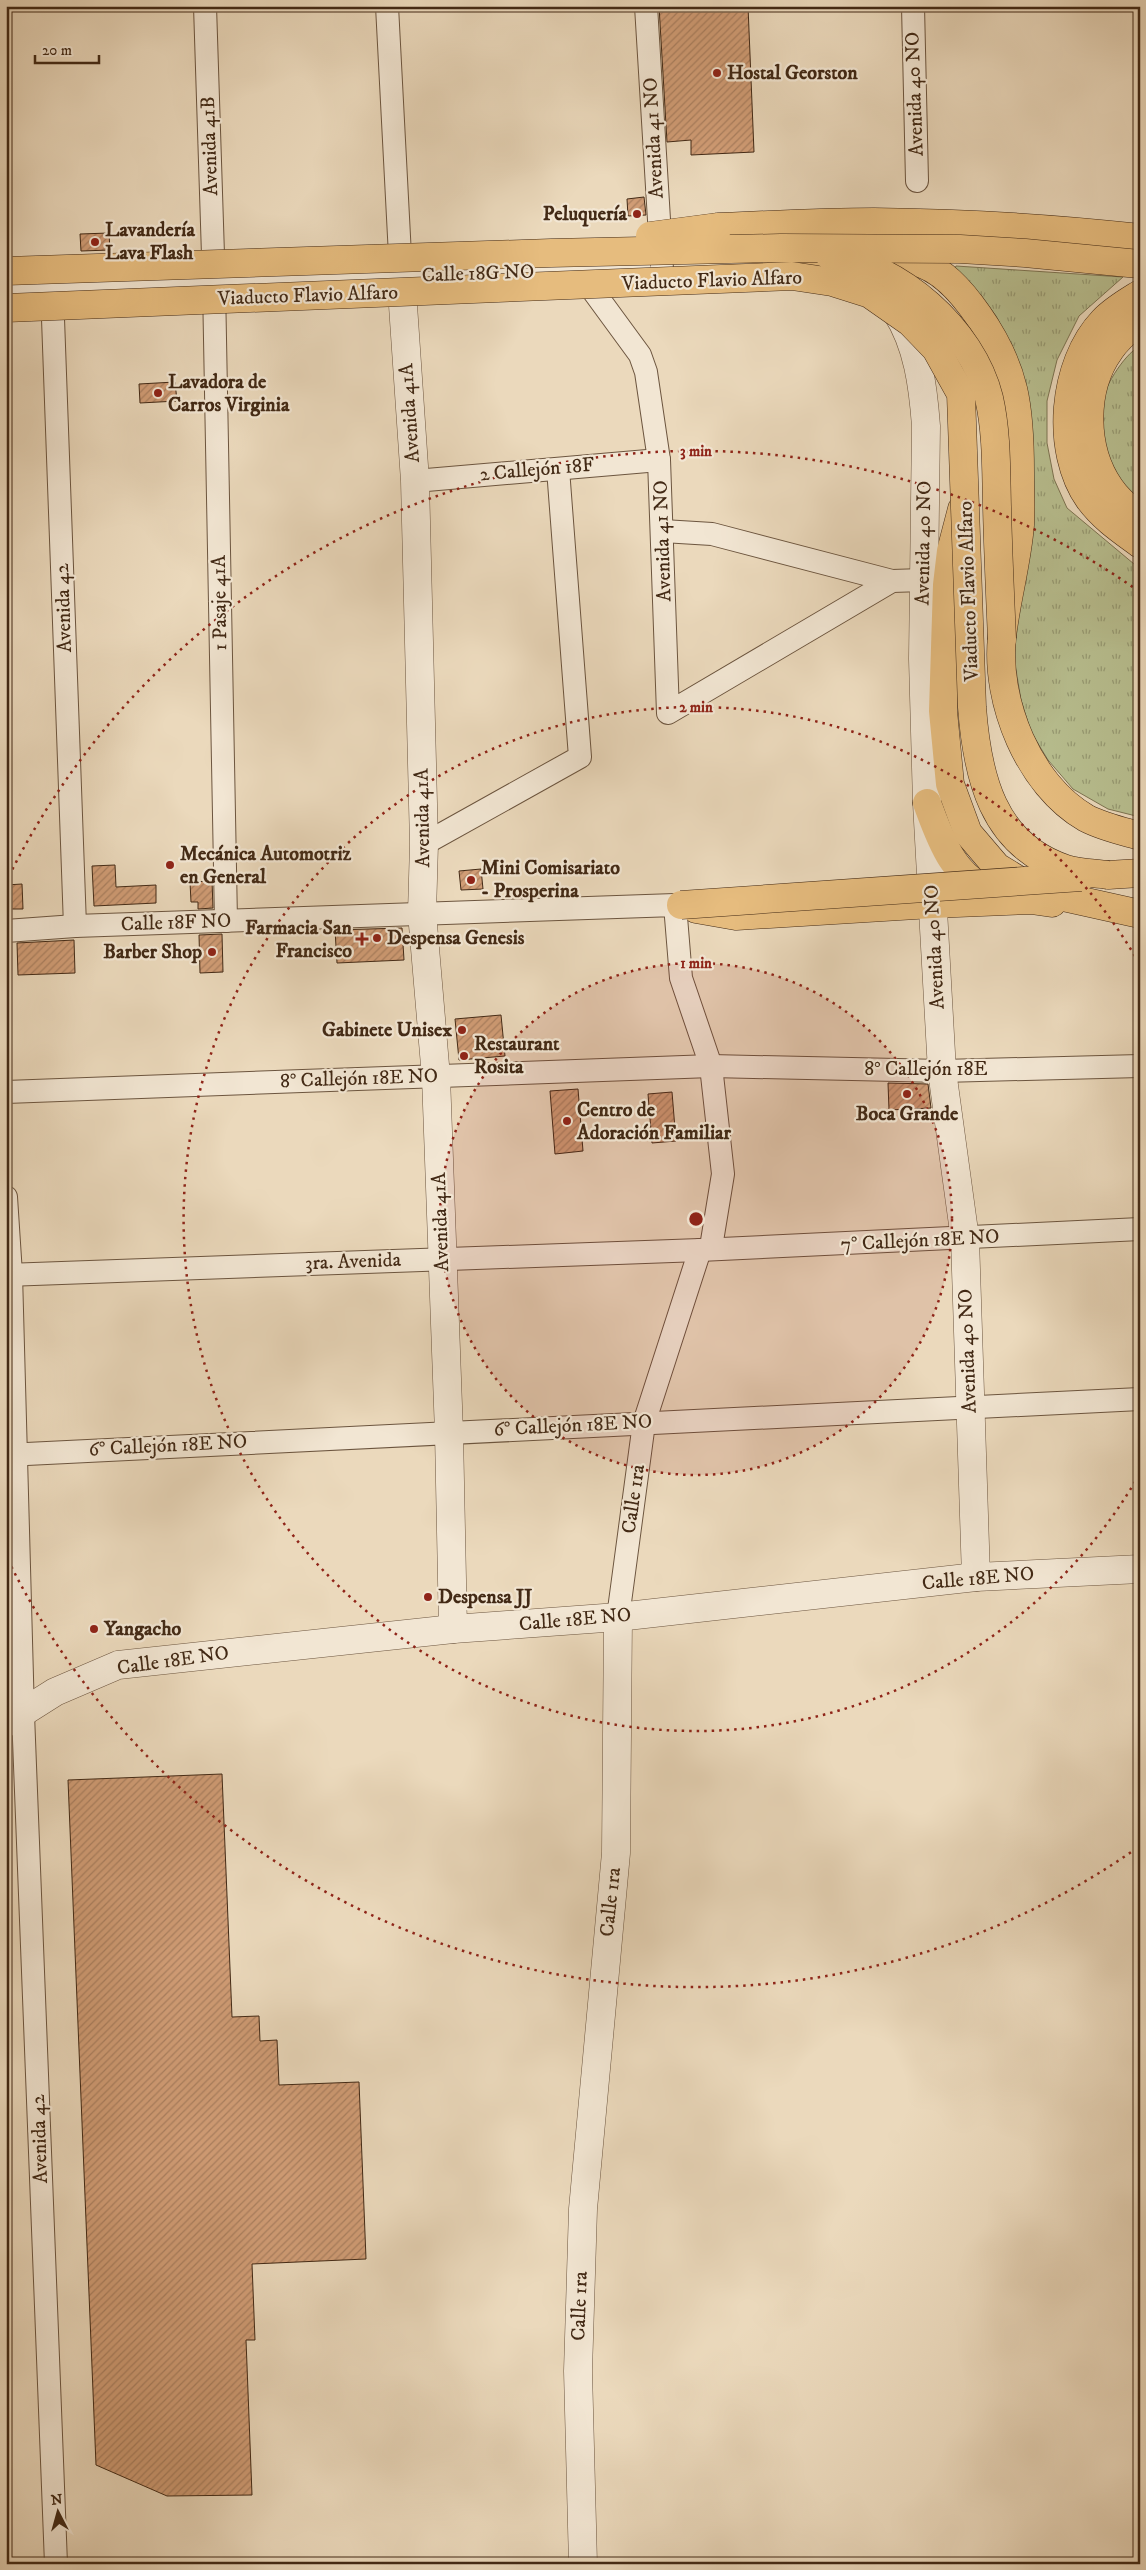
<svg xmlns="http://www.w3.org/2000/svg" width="1146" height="2570" viewBox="0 0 1146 2570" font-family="'IM FELL DW Pica',serif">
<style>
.grass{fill:url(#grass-tufts);stroke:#7d7452}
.building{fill:url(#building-hatch);stroke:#422915}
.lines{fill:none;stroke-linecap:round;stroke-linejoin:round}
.minor-casing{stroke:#6c553f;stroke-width:24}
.tertiary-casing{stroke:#6c553f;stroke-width:29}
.primary-casing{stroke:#422915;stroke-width:29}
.minor{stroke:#f2e6d3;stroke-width:22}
.tertiary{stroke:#f2e6d3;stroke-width:28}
.primary{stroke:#e6bc7e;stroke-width:28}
.primary-bridge-casing{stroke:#422915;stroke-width:29;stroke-linecap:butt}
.primary-bridge{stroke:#e6bc7e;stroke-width:28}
.ring{fill:none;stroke:#8f2418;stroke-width:2.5;stroke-dasharray:2.5 5}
.poi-dot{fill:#8f2418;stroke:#f2e6d3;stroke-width:2}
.labels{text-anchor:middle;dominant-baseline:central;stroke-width:4.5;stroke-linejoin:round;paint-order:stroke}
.poi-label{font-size:20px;font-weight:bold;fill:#422915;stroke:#f2e6d3;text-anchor:start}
.street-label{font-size:20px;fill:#422915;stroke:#f2e6d3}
.centre{fill:#8f2418;stroke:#f2e6d3;stroke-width:2.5}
.ring-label{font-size:15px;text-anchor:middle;font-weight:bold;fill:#8f2418;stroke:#f2e6d3;stroke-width:4.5;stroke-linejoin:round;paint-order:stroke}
</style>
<defs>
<pattern id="grass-tufts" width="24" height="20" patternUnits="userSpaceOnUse" patternTransform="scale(1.25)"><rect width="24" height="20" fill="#b8bf90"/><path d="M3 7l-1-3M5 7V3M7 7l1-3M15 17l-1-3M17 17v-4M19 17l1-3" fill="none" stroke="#979b74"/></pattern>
<pattern id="building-hatch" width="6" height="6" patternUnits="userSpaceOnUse" patternTransform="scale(1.25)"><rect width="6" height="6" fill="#d19d76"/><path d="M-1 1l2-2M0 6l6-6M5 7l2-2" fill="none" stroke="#ab8060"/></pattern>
</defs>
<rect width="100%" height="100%" fill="#ebd9bc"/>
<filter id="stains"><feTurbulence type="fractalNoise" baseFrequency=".004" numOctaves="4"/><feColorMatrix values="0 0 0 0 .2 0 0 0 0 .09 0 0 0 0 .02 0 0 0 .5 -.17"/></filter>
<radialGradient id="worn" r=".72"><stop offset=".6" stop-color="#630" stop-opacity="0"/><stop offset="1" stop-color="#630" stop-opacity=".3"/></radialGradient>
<!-- grass -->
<g class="grass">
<path d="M956,266L1123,277L1079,316L1057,360L1047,401V443L1054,479L1067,508L1140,569V817L1108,809L1073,789L1048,760L1031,732L1021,700L1014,658L1018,611L1014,350L996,316L981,295L952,273Z"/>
<path d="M1140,346V504C1131,494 1115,482 1110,469C1102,451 1099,429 1100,409C1102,390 1123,355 1140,346Z"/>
</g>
<!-- building -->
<g class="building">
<path d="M659,6H748L754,152L691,155V140L667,142Z"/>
<path d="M644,197L646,215L628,216L627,199Z"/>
<path d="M109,233L110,250L81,251L80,234Z"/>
<path d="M175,382L177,401L140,403L139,384Z"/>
<path d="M115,865L116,887L156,885V903L94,906L92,866Z"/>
<path d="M481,869L483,889L461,890L459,871Z"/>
<path d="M212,881L213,908L198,909V902H191L190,882Z"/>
<path d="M22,884L23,909H6V885Z"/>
<path d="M402,928L404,960L337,963L335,930Z"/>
<path d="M222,934L223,972L200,973L199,935Z"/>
<path d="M74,940L75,973L18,975L17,943Z"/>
<path d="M501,1015L505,1056L459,1060L455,1019Z"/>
<path d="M888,1083L928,1084L931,1108L889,1110Z"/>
<path d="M578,1089L583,1151L555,1154L550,1091Z"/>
<path d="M672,1092L676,1141L652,1143L648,1094Z"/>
<path d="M222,1774L232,2017L259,2016L260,2041L277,2040L279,2085L359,2082L366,2259L252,2264L255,2340H246L252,2495L167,2496L96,2465L68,1780Z"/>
</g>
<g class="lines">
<defs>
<g id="minor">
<path d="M205,6L214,286L226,921"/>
<path d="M387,6L401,275"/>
<path d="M646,6L662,269"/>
<path d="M913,6L917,181"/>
<path d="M580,273L640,355L646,372L659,460L668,713L892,581L923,580"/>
<path d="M52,291L75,926"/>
<path d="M415,481L659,460"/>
<path d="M663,531L712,534L892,581"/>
<path d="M424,844L580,757L558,469"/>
<path d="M6,931L75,926L675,905L681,978L711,1066L723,1174L712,1241"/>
<path d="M6,1092L711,1066L942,1071L1140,1066"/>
<path d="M6,1197L11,1274L23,1714L56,2564"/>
<path d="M6,1275L700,1250L1140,1229"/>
<path d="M6,1455L1140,1399"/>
<path d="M618,1617L644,1423L700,1250"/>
</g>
<g id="tertiary">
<path d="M401,276L415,481L424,844L422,913L436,1077L449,1433L453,1629"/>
<path d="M6,293L637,270"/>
<path d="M896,311C918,345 923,386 926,426L923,659L927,803L942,1071L965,1239L976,1577"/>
<path d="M6,1723L55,1692L118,1665L453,1629L618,1617L976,1577L1140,1569"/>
<path d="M583,2564L578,2371L583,2209L616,1853L618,1617"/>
</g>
<g id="primary">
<path d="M718,227C769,225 822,222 874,222C963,223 1051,228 1140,238"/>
<path d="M781,267L913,261C941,267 962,292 978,315C1016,369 1020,408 1020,472C1020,490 1021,508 1020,525C1017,563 1006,600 1002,637C995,702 1029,785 1086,818C1103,827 1122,831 1140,836"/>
<path d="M1140,294C1127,302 1113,310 1103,321C1062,364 1055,451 1089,499C1103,518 1121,530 1140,544"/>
<path d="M1140,320C1129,329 1118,338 1110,350C1082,389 1083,449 1110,488C1118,500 1129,509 1140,517"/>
<path d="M962,509L951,551L947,585L943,711L950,784L968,833L997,867L1025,884L1050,894L1140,914"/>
<path d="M927,803C940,838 953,879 993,892"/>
<path d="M1108,875L1140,873"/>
<path d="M696,909L736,916L932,904L1031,900L1052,903"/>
</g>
</defs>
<!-- minor casing -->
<use href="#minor" class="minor-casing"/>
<!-- tertiary casing -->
<use href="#tertiary" class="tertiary-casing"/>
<!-- primary casing -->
<use href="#primary" class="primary-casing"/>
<!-- minor -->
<use href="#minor" class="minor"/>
<!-- tertiary -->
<use href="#tertiary" class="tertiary"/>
<!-- primary -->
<use href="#primary" class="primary"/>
<defs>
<g id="primary-bridge">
<path d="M650,236L718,227"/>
<path d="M830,256C899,266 972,329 989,398C997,433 996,471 997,507C998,551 1000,595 1002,639"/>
<path d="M6,271L551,253L781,248L960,249L1025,253L1139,264"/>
<path d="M6,308L792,276L832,282L870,294L910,322L936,349L961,394L972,707C977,775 992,845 1066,869C1079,873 1095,873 1108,875"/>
<path d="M681,905L1081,877"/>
</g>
</defs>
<!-- primary-bridge casing -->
<use href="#primary-bridge" class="primary-bridge-casing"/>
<!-- primary-bridge -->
<use href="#primary-bridge" class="primary-bridge"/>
</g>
<!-- distance rings -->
<circle cx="696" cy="1219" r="256" fill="#8f2418" fill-opacity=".12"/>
<g class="ring">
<circle cx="696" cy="1219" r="256"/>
<path d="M1139 1475A512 512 0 1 1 1139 963"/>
<path d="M1137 1848A768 768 0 0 1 9 1562M9 876A768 768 0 0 1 1137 590"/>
</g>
<!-- markers -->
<g class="poi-dot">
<circle cx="717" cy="73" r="5"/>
<circle cx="637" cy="214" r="5"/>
<circle cx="95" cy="242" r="5"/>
<circle cx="158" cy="393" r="5"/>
<circle cx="170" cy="865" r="5"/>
<circle cx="471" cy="880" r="5"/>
<circle cx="377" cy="938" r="5"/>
<path d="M359.5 931.5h5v5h5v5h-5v5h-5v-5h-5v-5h5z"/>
<circle cx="212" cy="952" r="5"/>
<circle cx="462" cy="1030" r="5"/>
<circle cx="464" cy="1056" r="5"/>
<circle cx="907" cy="1094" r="5"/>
<circle cx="567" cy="1121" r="5"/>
<circle cx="428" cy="1597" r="5"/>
<circle cx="94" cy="1629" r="5"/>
</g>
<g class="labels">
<!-- poi labels -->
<g class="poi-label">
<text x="727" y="73">Hostal Georston</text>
<text x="627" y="214" text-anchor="end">Peluquería</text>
<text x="105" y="230">Lavandería<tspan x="105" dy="23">Lava Flash</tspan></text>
<text x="168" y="382">Lavadora de<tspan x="168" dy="23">Carros Virginia</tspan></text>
<text x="180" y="854">Mecánica Automotriz<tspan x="180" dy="23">en General</tspan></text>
<text x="481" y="868">Mini Comisariato<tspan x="481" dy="23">- Prosperina</tspan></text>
<text x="352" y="928" text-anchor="end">Farmacia San<tspan x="352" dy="23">Francisco</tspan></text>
<text x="387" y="938">Despensa Genesis</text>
<text x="202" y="952" text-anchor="end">Barber Shop</text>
<text x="452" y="1030" text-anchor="end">Gabinete Unisex</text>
<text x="474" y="1044">Restaurant<tspan x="474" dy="23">Rosita</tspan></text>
<text x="577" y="1110">Centro de<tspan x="577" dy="23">Adoración Familiar</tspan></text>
<text x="907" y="1114" text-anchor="middle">Boca Grande</text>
<text x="438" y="1597">Despensa JJ</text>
<text x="104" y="1629">Yangacho</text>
</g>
<!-- street labels -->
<g class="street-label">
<text transform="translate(915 94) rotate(-92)">Avenida 40 NO</text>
<text transform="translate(654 138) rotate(-93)">Avenida 41 NO</text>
<text transform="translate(210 146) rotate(-92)">Avenida 41B</text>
<text transform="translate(478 274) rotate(-2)">Calle 18G NO</text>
<text transform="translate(712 281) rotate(-2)">Viaducto Flavio Alfaro</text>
<text transform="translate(308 296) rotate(-2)">Viaducto Flavio Alfaro</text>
<text transform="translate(410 413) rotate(-94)">Avenida 41A</text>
<text transform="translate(537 470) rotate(-5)">2 Callejón 18F</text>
<text transform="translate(663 541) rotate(-92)">Avenida 41 NO</text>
<text transform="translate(924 543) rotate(-89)">Avenida 40 NO</text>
<text transform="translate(969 591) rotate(-92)">Viaducto Flavio Alfaro</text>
<text transform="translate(220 603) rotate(-91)">1 Pasaje 41A</text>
<text transform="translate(64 608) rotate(-92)">Avenida 42</text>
<text transform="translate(423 818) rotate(-91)">Avenida 41A</text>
<text transform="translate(176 923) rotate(-2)">Calle 18F NO</text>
<text transform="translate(935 947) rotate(-93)">Avenida 40 NO</text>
<text x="926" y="1069">8° Callejón 18E</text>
<text transform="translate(359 1079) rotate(-2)">8° Callejón 18E NO</text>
<text transform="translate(441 1222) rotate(-92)">Avenida 41A</text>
<text transform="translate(920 1241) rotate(-3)">7° Callejón 18E NO</text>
<text transform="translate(353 1262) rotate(-2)">3ra. Avenida</text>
<text transform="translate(968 1351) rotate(-92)">Avenida 40 NO</text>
<text transform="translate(573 1426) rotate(-3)">6° Callejón 18E NO</text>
<text transform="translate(168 1446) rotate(-3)">6° Callejón 18E NO</text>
<text transform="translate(634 1499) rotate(-82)">Calle 1ra</text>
<text transform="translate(978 1579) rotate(-5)">Calle 18E NO</text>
<text transform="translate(575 1620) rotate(-5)">Calle 18E NO</text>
<text transform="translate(173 1661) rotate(-8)">Calle 18E NO</text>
<text transform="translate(611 1902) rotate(-84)">Calle 1ra</text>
<text transform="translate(40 2139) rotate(-92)">Avenida 42</text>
<text transform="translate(580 2306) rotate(-88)">Calle 1ra</text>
</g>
</g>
<circle cx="696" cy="1219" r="8" class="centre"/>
<g class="ring-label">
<text x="696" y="456">3 min</text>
<text x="696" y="712">2 min</text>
<text x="696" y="968">1 min</text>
</g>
<!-- margin -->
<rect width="1146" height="2570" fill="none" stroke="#ebd9bc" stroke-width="25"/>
<rect x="8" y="8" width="1131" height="2555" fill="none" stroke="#422915" stroke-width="2.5"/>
<rect x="12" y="12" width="1121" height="2545" fill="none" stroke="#422915"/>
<!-- north arrow -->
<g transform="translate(58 2512) rotate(354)" stroke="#f2e6d3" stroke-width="4" paint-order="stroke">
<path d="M0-4L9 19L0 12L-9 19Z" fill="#422915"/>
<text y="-8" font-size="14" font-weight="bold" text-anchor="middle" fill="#422915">N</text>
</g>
<!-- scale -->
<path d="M35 55v8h64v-8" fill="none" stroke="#422915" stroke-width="2.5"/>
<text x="42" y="55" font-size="15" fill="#422915" stroke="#f2e6d3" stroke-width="4" paint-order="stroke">20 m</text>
<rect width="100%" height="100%" filter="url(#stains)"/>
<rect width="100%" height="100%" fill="url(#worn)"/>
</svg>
